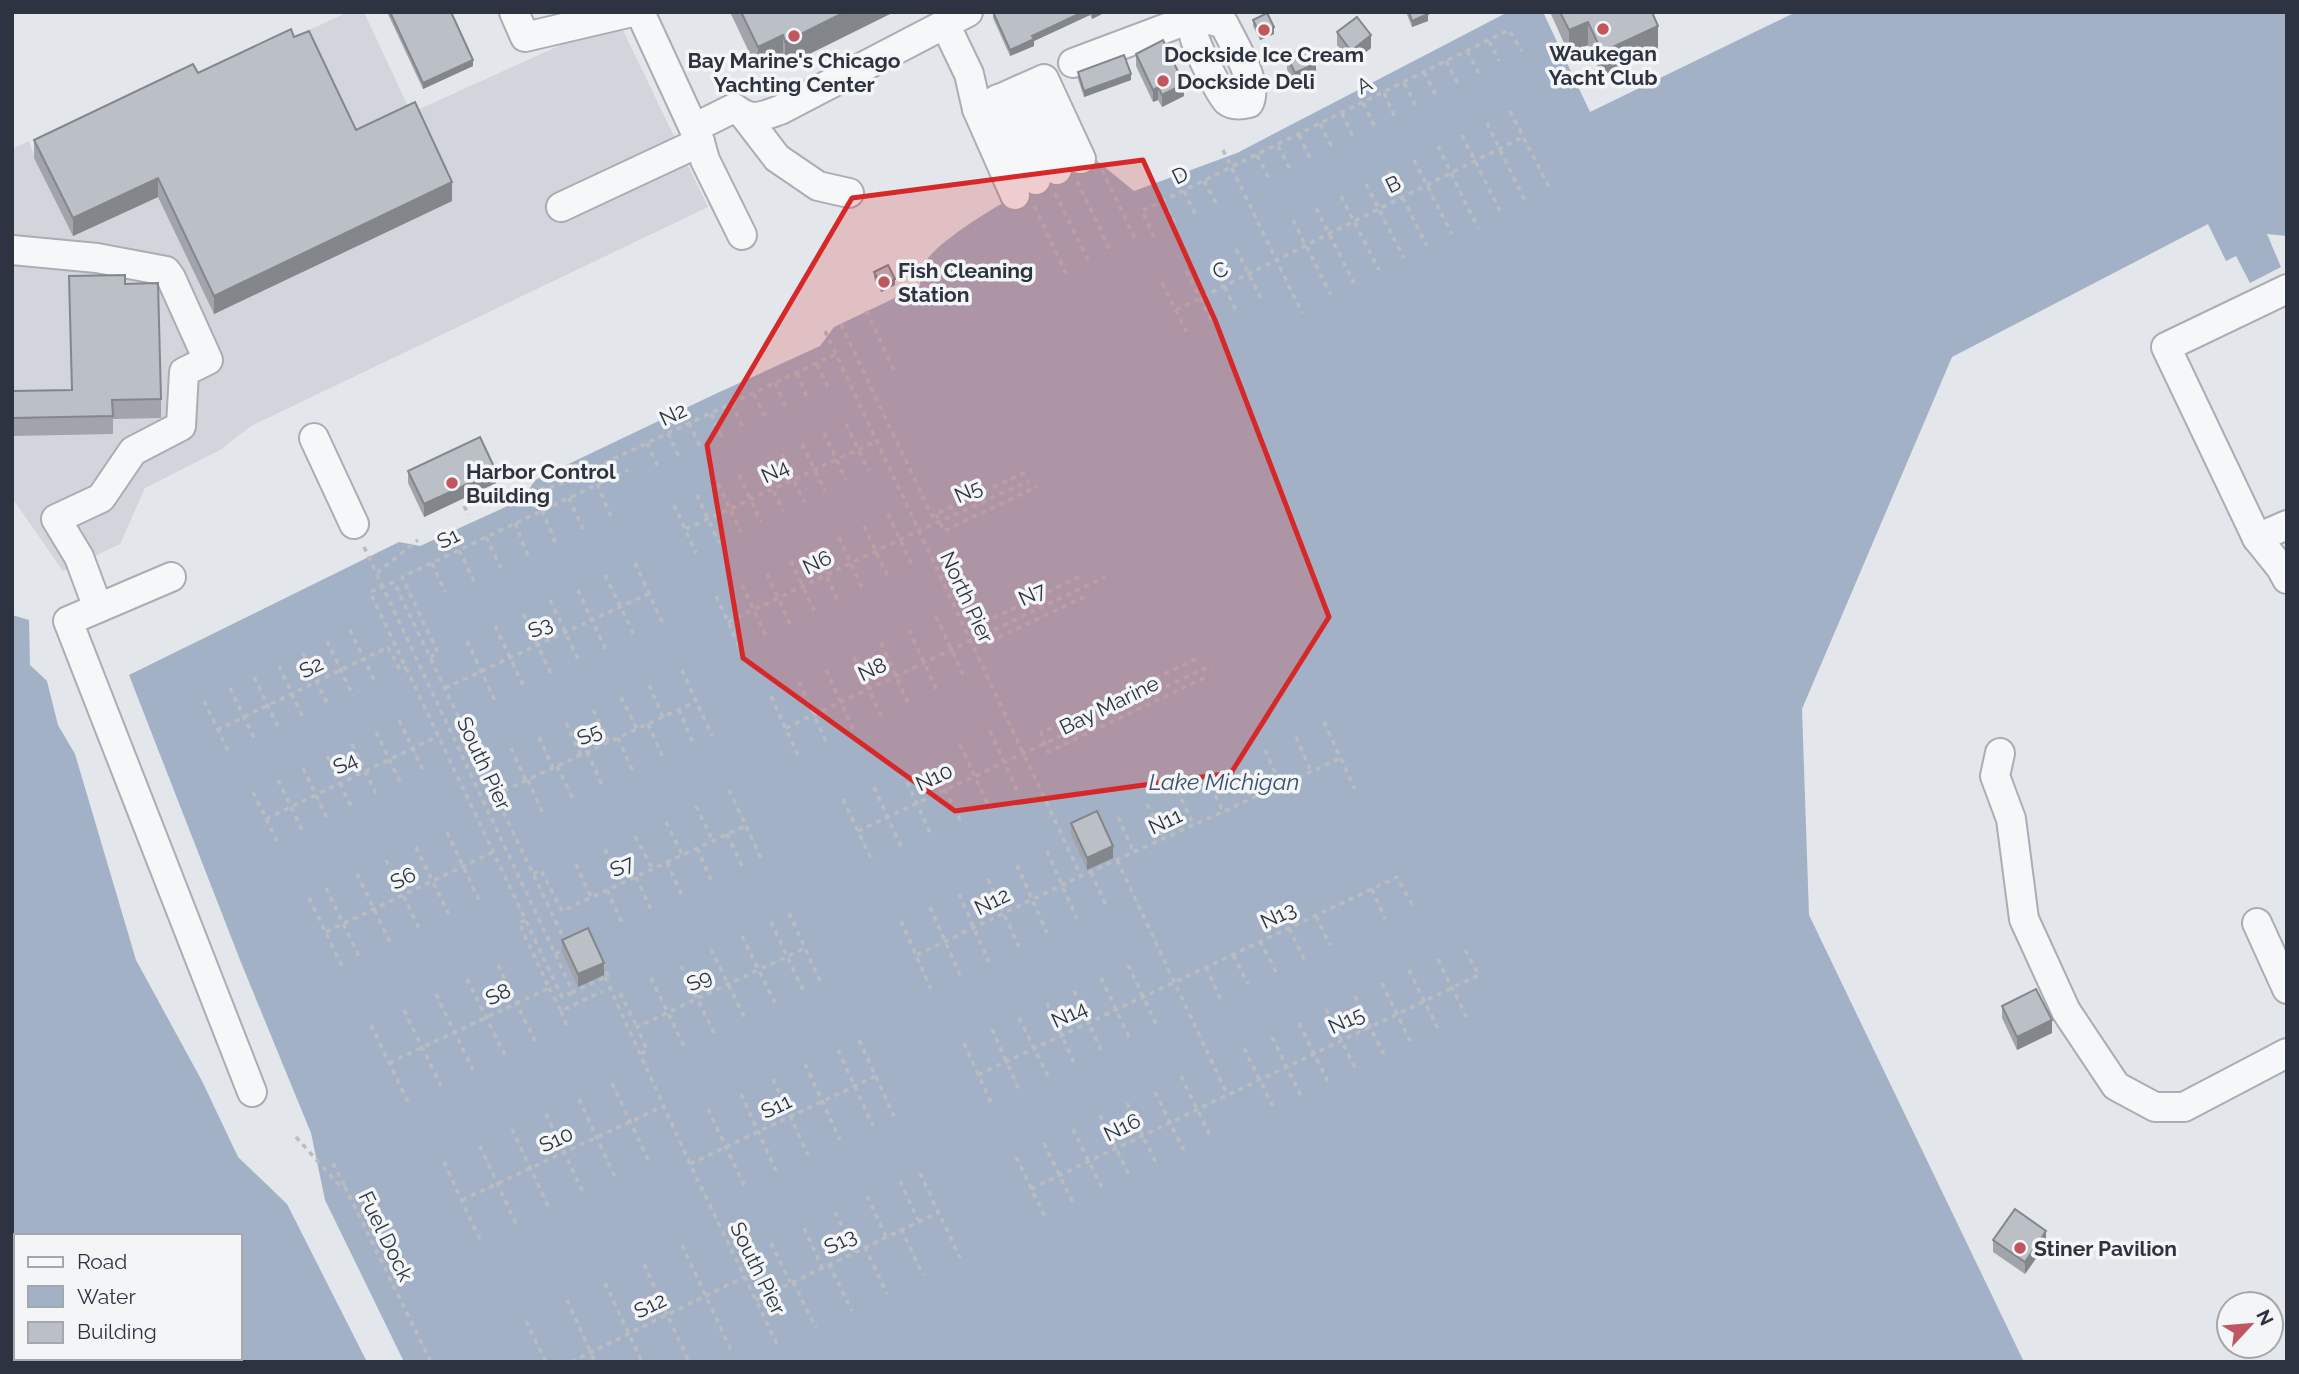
<svg xmlns="http://www.w3.org/2000/svg" width="2299" height="1374" viewBox="0 0 2299 1374" font-family="Raleway,sans-serif">
<style>
.built{fill:#d2d5dc}
.water{fill:#a3b1c6;fill-rule:evenodd}
.lines{fill:none;stroke-linecap:round;stroke-linejoin:round}
.minor-casing{stroke:#a9adb4;stroke-width:32}
.path{stroke:#babcc2;stroke-width:3.5;stroke-dasharray:5 5;stroke-linecap:butt}
.minor{stroke:#f6f7f9;stroke-width:28}
.wall{fill:#a1a4aa}
.shaded-wall{fill:#83868b}
.building{fill:#bbbfc6;stroke:#83868b;stroke-width:2}
.marked{fill:#d62828;fill-opacity:0.2;stroke:#d62828;stroke-width:5;stroke-linejoin:round}
.poi-dot{fill:#c05760;stroke:#f3f5f7;stroke-width:2.5}
.labels{text-anchor:middle;dominant-baseline:central;stroke-width:7;stroke-linejoin:round;paint-order:stroke}
.poi-label{font-size:21px;font-weight:bold;fill:#2d3340;stroke:#f3f5f7;text-anchor:start}
.street-label{font-size:21px;fill:#2d3340;stroke:#f3f5f7}
.water-label{font-size:23px;font-style:italic;fill:#3b4f70;stroke:#f3f5f7}
</style>
<rect width="100%" height="100%" fill="#e3e6ea"/>
<!-- built -->
<path class="built" d="M348,12H364L411,113L574,39L620,24L708,207L251,426L220,450L145,488L120,544L63,571L12,498V149L29,141L35,158Z"/>
<!-- water -->
<g class="water">
<path d="M1508,12H1543L1590,112L1796,12H2287V236L2267,234L2281,267L2250,283L2236,256L2226,261L2208,224L1952,357L1802,709L1809,915L2024,1362H404L325,1200L311,1133L242,965L129,675L399,542L420,546L523,499L535,480L713,395L820,346L834,327L920,286C920,281 920,274 921,270C930,237 1056,173 1090,155L1134,191L1237,153Z"/>
<path d="M12,615L29,620L30,665L47,681L58,725L75,754L136,960L202,1081L238,1157L287,1204L367,1362H12ZM16,1236H240V1358H16Z"/>
</g>
<g class="lines">
<defs>
<g id="minor">
<path d="M514,12L525,37L632,12"/>
<path d="M640,12L700,142L705,160L742,235"/>
<path d="M1196,12C1198,20 1194,26 1194,35C1194,43 1220,94 1227,101C1233,106 1241,105 1249,103C1259,83 1234,45 1224,24L1197,16"/>
<path d="M945,24L969,74L977,109L1015,195"/>
<path d="M1073,63L1209,12"/>
<path d="M1020,90L1057,170"/>
<path d="M998,99L1036,180"/>
<path d="M977,109L1044,79L1081,159"/>
<path d="M744,115L777,158L818,186L849,193"/>
<path d="M694,128L734,108C752,122 760,117 780,110L968,12"/>
<path d="M561,207L700,142"/>
<path d="M12,250L97,258L166,271L171,278L208,360L184,372L181,426L133,451L101,498L56,519L79,557L98,608"/>
<path d="M2287,289L2166,347L2257,538L2287,525"/>
<path d="M314,438L354,524"/>
<path d="M2257,538L2281,568L2287,579"/>
<path d="M171,577L68,621L252,1092"/>
<path d="M2000,753L1995,776L2011,819L2024,919L2066,1011L2116,1086L2155,1107H2184L2287,1053"/>
<path d="M2257,923L2287,989"/>
</g>
</defs>
<!-- minor casing -->
<use href="#minor" class="minor-casing"/>
<!-- path -->
<g class="path">
<path d="M1489,41L1499,61"/>
<path d="M1467,51L1479,73"/>
<path d="M1576,54L1587,48"/>
<path d="M1446,61L1458,84"/>
<path d="M1424,72L1436,95"/>
<path d="M1623,74L1629,72"/>
<path d="M1611,80L1618,77"/>
<path d="M1404,83L1416,106"/>
<path d="M1384,93L1395,117"/>
<path d="M1363,103L1375,127"/>
<path d="M1510,111L1551,191"/>
<path d="M1342,113L1353,137"/>
<path d="M1487,123L1526,203"/>
<path d="M1320,124L1332,147"/>
<path d="M1299,135L1310,158"/>
<path d="M1462,135L1502,215"/>
<path d="M1278,146L1290,169"/>
<path d="M1438,146L1478,228"/>
<path d="M1223,150L1302,313"/>
<path d="M1257,155L1269,179"/>
<path d="M1414,160L1452,234"/>
<path d="M1102,170L1136,240"/>
<path d="M1389,171L1427,246"/>
<path d="M1077,181L1112,254"/>
<path d="M1204,181L1217,205"/>
<path d="M1366,184L1404,258"/>
<path d="M1184,191L1196,215"/>
<path d="M1055,193L1090,264"/>
<path d="M1341,196L1379,270"/>
<path d="M1163,201L1176,226"/>
<path d="M1034,206L1067,275"/>
<path d="M1316,208L1354,283"/>
<path d="M1293,220L1331,295"/>
<path d="M1154,237L1142,211L1509,30L1522,51"/>
<path d="M1236,249L1263,302"/>
<path d="M1211,260L1238,314"/>
<path d="M1186,271L1213,324"/>
<path d="M1162,283L1189,337"/>
<path d="M1176,310L1523,137"/>
<path d="M866,311L895,372"/>
<path d="M841,324L932,516L1030,470"/>
<path d="M825,331L1081,876"/>
<path d="M817,364L828,387"/>
<path d="M797,373L807,397"/>
<path d="M775,383L786,407"/>
<path d="M754,394L765,417"/>
<path d="M732,403L743,428"/>
<path d="M711,414L722,437"/>
<path d="M689,423L701,448"/>
<path d="M846,424L869,471"/>
<path d="M668,433L680,459"/>
<path d="M824,433L846,480"/>
<path d="M647,443L659,469"/>
<path d="M802,444L825,491"/>
<path d="M782,454L804,502"/>
<path d="M761,464L783,511"/>
<path d="M739,475L761,522"/>
<path d="M597,484L611,517"/>
<path d="M718,484L741,532"/>
<path d="M520,492L556,486L836,354"/>
<path d="M697,495L719,543"/>
<path d="M569,498L583,529"/>
<path d="M674,505L696,553"/>
<path d="M464,506L469,515"/>
<path d="M542,510L556,544"/>
<path d="M888,514L912,565"/>
<path d="M936,514L944,531L1038,486"/>
<path d="M515,523L528,556"/>
<path d="M864,526L888,577"/>
<path d="M686,529L877,441"/>
<path d="M486,537L501,568"/>
<path d="M839,537L862,588"/>
<path d="M364,547L573,992L608,976L602,963"/>
<path d="M815,549L838,601"/>
<path d="M459,550L474,581"/>
<path d="M791,561L815,612"/>
<path d="M432,563L445,592"/>
<path d="M635,563L663,624"/>
<path d="M377,573L418,540"/>
<path d="M767,574L790,624"/>
<path d="M605,575L635,637"/>
<path d="M1079,577L985,622L993,640L1088,595"/>
<path d="M742,585L766,636"/>
<path d="M578,590L607,652"/>
<path d="M716,596L740,648"/>
<path d="M550,600L580,663"/>
<path d="M523,614L552,676"/>
<path d="M936,616L965,679"/>
<path d="M728,622L920,530L1029,481"/>
<path d="M495,626L525,689"/>
<path d="M350,630L376,684"/>
<path d="M909,630L938,693"/>
<path d="M327,641L353,696"/>
<path d="M467,641L496,703"/>
<path d="M881,643L910,707"/>
<path d="M303,653L329,707"/>
<path d="M430,657L438,653L402,577L628,470"/>
<path d="M854,657L883,720"/>
<path d="M1196,659L1041,733L1048,752L1206,677"/>
<path d="M279,666L304,720"/>
<path d="M682,670L712,736"/>
<path d="M826,670L855,733"/>
<path d="M254,677L280,731"/>
<path d="M799,682L828,746"/>
<path d="M649,685L663,717"/>
<path d="M230,688L256,742"/>
<path d="M445,688L648,594"/>
<path d="M771,696L800,760"/>
<path d="M621,697L637,729"/>
<path d="M204,701L230,755"/>
<path d="M679,709L694,746"/>
<path d="M593,710L609,742"/>
<path d="M399,720L425,774"/>
<path d="M1324,722L1355,789"/>
<path d="M566,723L581,755"/>
<path d="M648,724L664,760"/>
<path d="M786,728L1105,577"/>
<path d="M217,730L388,647L400,670L406,667"/>
<path d="M990,731L1019,795"/>
<path d="M376,732L402,786"/>
<path d="M539,737L553,768"/>
<path d="M1296,737L1311,771"/>
<path d="M618,738L634,774"/>
<path d="M352,744L378,798"/>
<path d="M960,744L989,807"/>
<path d="M511,748L526,781"/>
<path d="M1265,750L1281,785"/>
<path d="M587,752L603,787"/>
<path d="M327,756L353,810"/>
<path d="M1236,763L1251,799"/>
<path d="M557,766L574,801"/>
<path d="M303,768L329,822"/>
<path d="M903,773L932,837"/>
<path d="M1207,777L1223,812"/>
<path d="M278,780L304,834"/>
<path d="M528,780L543,814"/>
<path d="M874,787L903,851"/>
<path d="M945,789L961,822"/>
<path d="M729,790L761,858"/>
<path d="M1177,790L1194,825"/>
<path d="M253,792L279,845"/>
<path d="M495,795L695,702"/>
<path d="M843,799L873,863"/>
<path d="M1147,804L1164,839"/>
<path d="M696,806L713,841"/>
<path d="M1118,817L1134,853"/>
<path d="M266,819L438,736"/>
<path d="M666,822L682,854"/>
<path d="M858,831L1212,665"/>
<path d="M447,832L479,900"/>
<path d="M727,834L743,868"/>
<path d="M635,836L652,868"/>
<path d="M416,847L449,915"/>
<path d="M697,848L712,882"/>
<path d="M605,849L622,883"/>
<path d="M1047,851L1077,919"/>
<path d="M386,860L419,928"/>
<path d="M1117,860L1227,1094"/>
<path d="M667,862L683,898"/>
<path d="M576,864L591,897"/>
<path d="M1017,865L1047,933"/>
<path d="M1091,872L1106,905"/>
<path d="M357,874L390,942"/>
<path d="M533,874L541,870L562,911L747,825"/>
<path d="M636,877L652,912"/>
<path d="M988,879L1019,947"/>
<path d="M326,888L359,956"/>
<path d="M1372,889L1385,919"/>
<path d="M607,890L623,925"/>
<path d="M959,894L989,962"/>
<path d="M309,898L342,966"/>
<path d="M930,907L960,975"/>
<path d="M789,913L820,981"/>
<path d="M1316,916L1330,945"/>
<path d="M901,921L931,989"/>
<path d="M771,922L803,990"/>
<path d="M1289,928L1304,959"/>
<path d="M326,932L493,852"/>
<path d="M742,936L775,1003"/>
<path d="M1260,941L1276,972"/>
<path d="M566,943L394,582L370,592L562,997L573,992"/>
<path d="M711,949L744,1017"/>
<path d="M555,954L564,950"/>
<path d="M917,955L1081,876L1341,758"/>
<path d="M1233,955L1248,984"/>
<path d="M1438,959L1468,1020"/>
<path d="M498,965L535,1041"/>
<path d="M1128,965L1158,1028"/>
<path d="M681,966L714,1033"/>
<path d="M1206,967L1221,1000"/>
<path d="M1409,970L1439,1031"/>
<path d="M605,977L690,1164L777,1344"/>
<path d="M651,978L684,1046"/>
<path d="M1101,978L1131,1041"/>
<path d="M467,979L505,1055"/>
<path d="M1382,983L1412,1045"/>
<path d="M549,988L561,1011L603,991"/>
<path d="M1074,991L1103,1054"/>
<path d="M620,993L637,1027"/>
<path d="M436,994L473,1070"/>
<path d="M1355,996L1385,1057"/>
<path d="M1047,1003L1076,1067"/>
<path d="M1326,1009L1356,1070"/>
<path d="M404,1010L441,1086"/>
<path d="M561,1011L567,1026"/>
<path d="M1019,1018L1049,1078"/>
<path d="M1299,1023L1329,1084"/>
<path d="M371,1025L408,1102"/>
<path d="M992,1029L1020,1092"/>
<path d="M1272,1037L1302,1098"/>
<path d="M859,1040L894,1116"/>
<path d="M964,1043L993,1107"/>
<path d="M1244,1048L1274,1109"/>
<path d="M838,1050L873,1126"/>
<path d="M641,1054L647,1050L637,1027L805,948"/>
<path d="M389,1063L549,988L519,923L526,920"/>
<path d="M805,1064L840,1140"/>
<path d="M978,1075L1397,877L1413,906"/>
<path d="M1181,1076L1211,1138"/>
<path d="M773,1079L808,1155"/>
<path d="M612,1083L650,1164"/>
<path d="M1155,1092L1185,1153"/>
<path d="M741,1094L776,1171"/>
<path d="M579,1099L616,1179"/>
<path d="M1127,1103L1157,1165"/>
<path d="M708,1109L744,1185"/>
<path d="M546,1114L584,1194"/>
<path d="M1100,1115L1130,1177"/>
<path d="M512,1129L550,1210"/>
<path d="M1073,1129L1103,1190"/>
<path d="M296,1137L338,1184L345,1187L431,1362"/>
<path d="M1044,1143L1074,1205"/>
<path d="M480,1146L517,1226"/>
<path d="M1016,1157L1046,1219"/>
<path d="M444,1162L481,1242"/>
<path d="M333,1163L344,1185"/>
<path d="M690,1164L876,1076"/>
<path d="M920,1173L960,1258"/>
<path d="M900,1181L918,1220"/>
<path d="M1031,1189L1479,975L1463,946"/>
<path d="M867,1196L886,1236"/>
<path d="M462,1200L664,1106"/>
<path d="M835,1212L854,1252"/>
<path d="M804,1228L822,1267"/>
<path d="M901,1229L923,1275"/>
<path d="M771,1243L790,1282"/>
<path d="M682,1245L731,1350"/>
<path d="M865,1247L887,1294"/>
<path d="M644,1264L689,1362"/>
<path d="M829,1264L852,1311"/>
<path d="M793,1282L816,1328"/>
<path d="M605,1283L642,1362"/>
<path d="M567,1300L595,1362"/>
<path d="M756,1300L939,1212"/>
<path d="M526,1321L546,1362"/>
<path d="M571,1362L744,1277"/>
</g>
<!-- minor -->
<use href="#minor" class="minor"/>
</g>
<!-- wall -->
<g class="wall">
<path d="M387,12H451L473,66L423,89Z"/>
<path d="M730,12H894L785,66L783,59L758,71Z"/>
<path d="M993,12H1106L1092,19L1090,15L1034,41V46L1010,56L993,18Z"/>
<path d="M1406,12H1427L1428,21L1412,27Z"/>
<path d="M1550,12H1652L1658,49L1602,76L1588,45L1569,54Z"/>
<path d="M1253,20L1274,34L1260,40L1253,26Z"/>
<path d="M1337,32L1371,48L1351,64L1337,45Z"/>
<path d="M294,37L356,130L452,201L214,314L158,197L73,236L34,158V140L198,73Z"/>
<path d="M1136,54L1184,96L1162,107L1158,100L1153,102L1136,66Z"/>
<path d="M1287,56L1316,75L1295,86L1287,69Z"/>
<path d="M1078,72L1131,80L1084,97L1078,79Z"/>
<path d="M874,272L895,285L881,292L874,278Z"/>
<path d="M125,284L161,399V418L113,419V434L12,436V391L72,390Z"/>
<path d="M408,471L496,483L424,517L408,483Z"/>
<path d="M1071,823L1113,858L1087,870L1071,835Z"/>
<path d="M562,940L604,975L578,987L562,952Z"/>
<path d="M2002,1006L2052,1033L2017,1050L2002,1018Z"/>
<path d="M1993,1240L2046,1244L2025,1274L1993,1252Z"/>
</g>
<!-- shaded-wall -->
<g class="shaded-wall">
<path d="M845,12H894L785,66V42Z"/>
<path d="M1083,12H1090V15L1034,41V46L1010,56V50L1032,36Z"/>
<path d="M1106,12L1092,19V13Z"/>
<path d="M1428,14V21L1412,27V21Z"/>
<path d="M1588,22V45L1569,54V30Z"/>
<path d="M1658,26V49L1602,76V52Z"/>
<path d="M1274,27V34L1260,40V34Z"/>
<path d="M783,35V59L758,71V47Z"/>
<path d="M1371,35V48L1351,64V51Z"/>
<path d="M473,60V66L423,89V83Z"/>
<path d="M1316,63V75L1295,86V73Z"/>
<path d="M1131,74V80L1084,97V91Z"/>
<path d="M1184,84V96L1162,107V95Z"/>
<path d="M1158,87V100L1153,102V90Z"/>
<path d="M158,178V197L73,236V218Z"/>
<path d="M452,182V201L214,314V296Z"/>
<path d="M895,279V285L881,292V286Z"/>
<path d="M496,471V483L424,517V504Z"/>
<path d="M1113,846V858L1087,870V858Z"/>
<path d="M604,963V975L578,987V974Z"/>
<path d="M2052,1020V1033L2017,1050V1037Z"/>
<path d="M2046,1231V1244L2025,1274V1262Z"/>
</g>
<!-- building -->
<g class="building">
<path d="M390,12H451L473,60L423,83Z"/>
<path d="M741,12H845L785,42L783,35L758,47Z"/>
<path d="M993,12H1083L1032,36L1034,39L1010,50Z"/>
<path d="M1409,12H1427L1428,14L1412,21Z"/>
<path d="M1560,12H1652L1658,26L1602,52L1588,22L1569,30Z"/>
<path d="M1267,13L1274,27L1260,34L1253,20Z"/>
<path d="M1357,17L1371,35L1351,51L1337,32Z"/>
<path d="M291,29L294,37L309,31L356,130L415,102L452,182L214,296L158,178L73,218L34,140L193,64L198,73Z"/>
<path d="M1163,40L1184,84L1162,95L1158,87L1153,90L1136,54Z"/>
<path d="M1308,46L1316,63L1295,73L1287,56Z"/>
<path d="M1124,55L1131,74L1084,91L1078,72Z"/>
<path d="M888,265L895,279L881,286L874,272Z"/>
<path d="M125,275V284L158,283L161,399L112,400L113,416L12,418V391L72,390L69,276Z"/>
<path d="M480,437L496,471L424,504L408,471Z"/>
<path d="M1097,811L1113,846L1087,858L1071,823Z"/>
<path d="M588,928L604,963L578,974L562,940Z"/>
<path d="M2036,989L2052,1020L2017,1037L2002,1006Z"/>
<path d="M2015,1209L2046,1231L2025,1262L1993,1240Z"/>
</g>
<!-- marked area -->
<path class="marked" d="M1143,160L1215,320L1329,617L1231,773L955,811L743,658L707,445L852,198Z"/>
<!-- markers -->
<g class="poi-dot">
<circle cx="1603" cy="29" r="7"/>
<circle cx="1264" cy="30" r="7"/>
<circle cx="794" cy="36" r="7"/>
<circle cx="1163" cy="81" r="7"/>
<circle cx="884" cy="282" r="7"/>
<circle cx="452" cy="483" r="7"/>
<circle cx="2020" cy="1248" r="7"/>
</g>
<g class="labels">
<!-- poi labels -->
<g class="poi-label">
<text x="1603" y="53" text-anchor="middle">Waukegan<tspan x="1603" dy="24">Yacht Club</tspan></text>
<text x="1264" y="54" text-anchor="middle">Dockside Ice Cream</text>
<text x="794" y="60" text-anchor="middle">Bay Marine's Chicago<tspan x="794" dy="24">Yachting Center</tspan></text>
<text x="1177" y="81">Dockside Deli</text>
<text x="898" y="270">Fish Cleaning<tspan x="898" dy="24">Station</tspan></text>
<text x="466" y="471">Harbor Control<tspan x="466" dy="24">Building</tspan></text>
<text x="2034" y="1248">Stiner Pavilion</text>
</g>
<!-- street labels -->
<g class="street-label">
<text transform="translate(1364 85) rotate(-26)">A</text>
<text transform="translate(1180 175) rotate(-26)">D</text>
<text transform="translate(1393 184) rotate(-26)">B</text>
<text transform="translate(1220 270) rotate(-27)">C</text>
<text transform="translate(673 414) rotate(-25)">N2</text>
<text transform="translate(775 471) rotate(-25)">N4</text>
<text transform="translate(968 491) rotate(-24)">N5</text>
<text transform="translate(448 538) rotate(-26)">S1</text>
<text transform="translate(817 562) rotate(-26)">N6</text>
<text transform="translate(1032 594) rotate(-25)">N7</text>
<text transform="translate(967 597) rotate(65)">North Pier</text>
<text transform="translate(540 627) rotate(-25)">S3</text>
<text transform="translate(311 667) rotate(-26)">S2</text>
<text transform="translate(872 669) rotate(-25)">N8</text>
<text transform="translate(1109 705) rotate(-26)">Bay Marine</text>
<text transform="translate(589 734) rotate(-25)">S5</text>
<text transform="translate(345 763) rotate(-26)">S4</text>
<text transform="translate(484 763) rotate(65)">South Pier</text>
<text transform="translate(934 777) rotate(-25)">N10</text>
<text transform="translate(1165 821) rotate(-25)">N11</text>
<text transform="translate(622 866) rotate(-25)">S7</text>
<text transform="translate(403 878) rotate(-26)">S6</text>
<text transform="translate(992 901) rotate(-26)">N12</text>
<text transform="translate(1278 915) rotate(-25)">N13</text>
<text transform="translate(699 980) rotate(-25)">S9</text>
<text transform="translate(498 994) rotate(-25)">S8</text>
<text transform="translate(1069 1014) rotate(-25)">N14</text>
<text transform="translate(1346 1020) rotate(-25)">N15</text>
<text transform="translate(776 1106) rotate(-25)">S11</text>
<text transform="translate(1122 1127) rotate(-26)">N16</text>
<text transform="translate(556 1139) rotate(-25)">S10</text>
<text transform="translate(386 1236) rotate(64)">Fuel Dock</text>
<text transform="translate(840 1241) rotate(-26)">S13</text>
<text transform="translate(758 1268) rotate(64)">South Pier</text>
<text transform="translate(650 1305) rotate(-26)">S12</text>
</g>
<!-- water labels -->
<g class="water-label">
<text x="1224" y="781">Lake Michigan</text>
</g>
</g>
<!-- border -->
<rect width="2299" height="1374" fill="none" stroke="#2d3340" stroke-width="28"/>
<!-- legend -->
<rect x="14" y="1234" width="228" height="126" fill="#f3f5f7" stroke="#a4a7ae" stroke-width="2"/>
<rect x="28" y="1257" width="35" height="10" fill="#f6f7f9" stroke="#a4a7ae" stroke-width="2"/>
<text x="77" y="1269" font-size="21" fill="#2d3340">Road</text>
<rect x="28" y="1286" width="35" height="21" fill="#a3b1c6" stroke="#a4a7ae" stroke-width="2"/>
<text x="77" y="1304" font-size="21" fill="#2d3340">Water</text>
<rect x="28" y="1322" width="35" height="21" fill="#bbbfc6" stroke="#a4a7ae" stroke-width="2"/>
<text x="77" y="1339" font-size="21" fill="#2d3340">Building</text>
<!-- north arrow -->
<g transform="translate(2250 1325) rotate(64)"><circle r="33" fill="#f3f5f7" stroke="#a4a7ae" stroke-width="2"/>
<path d="M0-5L12 26L0 18L-12 26Z" fill="#c05760"/>
<text y="-10" font-size="19" font-weight="bold" text-anchor="middle" fill="#2d3340">N</text>
</g>
</svg>
